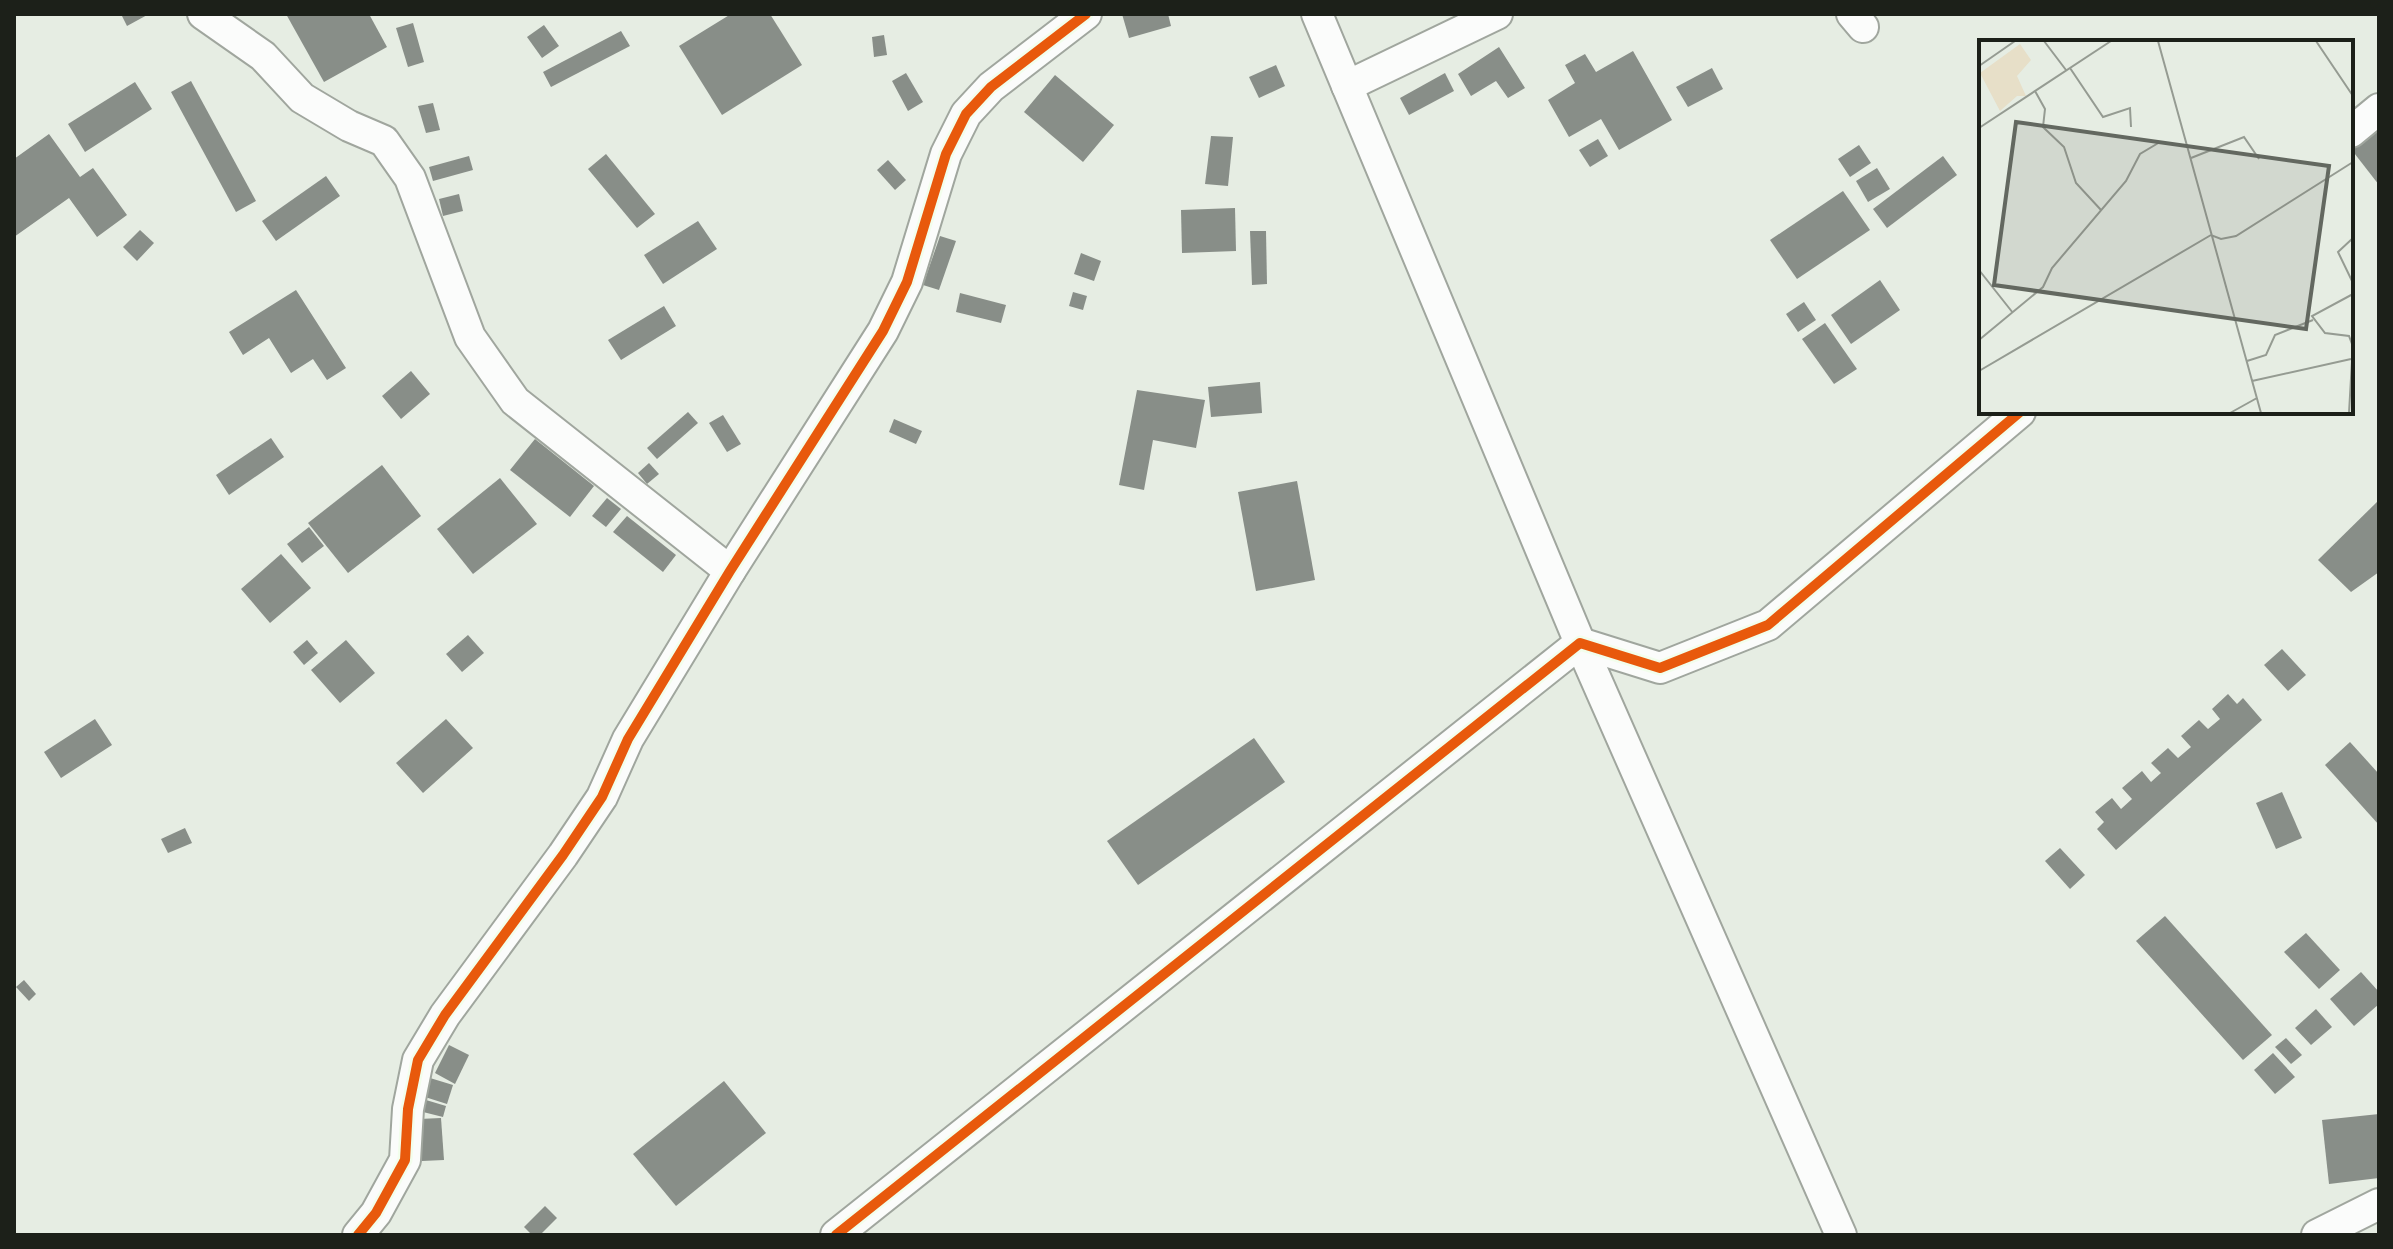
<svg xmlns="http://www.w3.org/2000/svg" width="2393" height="1249" viewBox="0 0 2393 1249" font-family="Signika,sans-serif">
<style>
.building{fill:#888e88}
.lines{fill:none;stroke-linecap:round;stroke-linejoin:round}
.minor-casing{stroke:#a0a69e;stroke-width:34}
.minor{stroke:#fbfcfb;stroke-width:30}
.cycleway-casing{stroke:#f2feec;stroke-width:15}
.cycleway{stroke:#e8590c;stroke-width:10}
.inset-road{fill:none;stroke:#959b92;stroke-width:2}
.view{fill:#636860;fill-opacity:0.15;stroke:#636860;stroke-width:4}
.inset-edge{fill:none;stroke:#1c2019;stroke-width:4}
</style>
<rect width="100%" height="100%" fill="#e6ede3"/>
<!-- building -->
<g class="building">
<path d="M121,14H149L127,26Z"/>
<path d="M286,14H369L387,47L324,82Z"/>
<path d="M731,14H770L802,65L722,115L679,46Z"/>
<path d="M1122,14H1168L1171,26L1129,38Z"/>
<path d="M413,23L424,62L408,67L396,28Z"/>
<path d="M544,25L559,46L542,58L527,37Z"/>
<path d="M621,31L630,46L551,87L543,72Z"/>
<path d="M884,35L887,55L874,57L872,37Z"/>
<path d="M1499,47L1525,88L1508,98L1496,81L1471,96L1458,74Z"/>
<path d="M1633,51L1672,120L1619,150L1601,119L1569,137L1548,100L1575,83L1565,65L1585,54L1596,72Z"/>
<path d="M1276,65L1285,86L1259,98L1249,77Z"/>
<path d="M1712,68L1723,89L1688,107L1676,87Z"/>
<path d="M906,73L923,102L908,111L892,81Z"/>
<path d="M1445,73L1454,91L1409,115L1400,98Z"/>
<path d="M1055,75L1114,125L1083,162L1024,112Z"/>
<path d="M191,81L256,201L236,212L171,92Z"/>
<path d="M135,82L152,109L85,152L68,124Z"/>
<path d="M433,103L440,130L426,133L418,106Z"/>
<path d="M2373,123L2379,130V185L2351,149V141Z"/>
<path d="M49,134L80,177L93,168L127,215L97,237L69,198L14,237V159Z"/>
<path d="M1211,136L1233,137L1228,186L1205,184Z"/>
<path d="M1598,139L1608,156L1590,167L1579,150Z"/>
<path d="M1859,145L1871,163L1850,177L1838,159Z"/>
<path d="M606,154L655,214L637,228L588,169Z"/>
<path d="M469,156L473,170L433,181L429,167Z"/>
<path d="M1943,156L1957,175L1887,228L1873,209Z"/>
<path d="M888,160L906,180L895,190L877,170Z"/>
<path d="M1877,168L1890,189L1868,202L1856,181Z"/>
<path d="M326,176L340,196L276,241L262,221Z"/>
<path d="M1843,191L1870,230L1797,279L1770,240Z"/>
<path d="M459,194L463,211L443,216L439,199Z"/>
<path d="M1235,208L1236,251L1182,253L1181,210Z"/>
<path d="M698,221L717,249L663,284L644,255Z"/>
<path d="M140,230L154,243L137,261L123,247Z"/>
<path d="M1250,231H1266L1267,284L1252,285Z"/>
<path d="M940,236L956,241L939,290L923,285Z"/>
<path d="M1081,253L1101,261L1094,281L1074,274Z"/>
<path d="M1880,280L1900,310L1851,344L1831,315Z"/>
<path d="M296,290L346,368L327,380L313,359L291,373L269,338L243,355L229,332Z"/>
<path d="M1073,292L1087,296L1083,310L1069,306Z"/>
<path d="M960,293L1006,305L1001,323L956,312Z"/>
<path d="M1804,302L1816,320L1798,332L1786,314Z"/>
<path d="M664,306L676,326L621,360L608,340Z"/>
<path d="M1825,323L1857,369L1834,384L1802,339Z"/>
<path d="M411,371L430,394L401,419L382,396Z"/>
<path d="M1260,382L1262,413L1211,417L1208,387Z"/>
<path d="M1137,390L1205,400L1196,448L1153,440L1144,490L1119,485Z"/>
<path d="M688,412L698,423L657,459L647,448Z"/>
<path d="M723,415L741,444L727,452L709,423Z"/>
<path d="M894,419L922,431L916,444L889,432Z"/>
<path d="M271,438L284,457L229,495L216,475Z"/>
<path d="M535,439L594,486L570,517L510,470Z"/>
<path d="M649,463L659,474L647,484L638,473Z"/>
<path d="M382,465L421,516L348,573L308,523Z"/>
<path d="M500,478L537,524L473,574L437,529Z"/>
<path d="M1297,481L1315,580L1256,591L1238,492Z"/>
<path d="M607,498L621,509L606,527L592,516Z"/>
<path d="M2379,500V572L2351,592L2318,560Z"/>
<path d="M627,516L676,555L663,572L613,532Z"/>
<path d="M309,527L324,546L302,563L287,544Z"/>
<path d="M281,554L311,588L270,623L241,589Z"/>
<path d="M468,635L484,653L462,672L446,654Z"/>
<path d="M307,640L318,653L304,665L293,652Z"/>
<path d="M346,640L375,673L340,703L311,670Z"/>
<path d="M2282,649L2306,675L2288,691L2264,665Z"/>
<path d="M2228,694L2237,704L2243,698L2262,720L2116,850L2097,829L2104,822L2095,812L2112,798L2121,809L2132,799L2122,788L2142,771L2151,782L2161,773L2151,763L2168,748L2178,758L2191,747L2181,736L2199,720L2208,729L2220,719L2212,709Z"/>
<path d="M95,719L112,745L61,778L44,752Z"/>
<path d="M446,719L473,748L423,793L396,763Z"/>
<path d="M1254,738L1285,782L1138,885L1107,841Z"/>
<path d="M2350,742L2379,774V825L2325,765Z"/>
<path d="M2282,792L2302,838L2276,849L2256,803Z"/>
<path d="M185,828L192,843L168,853L161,839Z"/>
<path d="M2060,848L2085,875L2070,889L2045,861Z"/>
<path d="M2165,916L2272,1035L2243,1060L2136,941Z"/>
<path d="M2306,933L2340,970L2319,989L2284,952Z"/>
<path d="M2361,972L2379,992V1004L2354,1026L2330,999Z"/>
<path d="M24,980L36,994L29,1001L16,987Z"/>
<path d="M2316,1009L2332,1027L2311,1045L2295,1028Z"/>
<path d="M2286,1038L2302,1055L2291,1064L2275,1047Z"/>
<path d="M449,1045L469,1055L455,1084L435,1073Z"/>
<path d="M2273,1053L2295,1077L2275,1094L2254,1070Z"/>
<path d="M430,1078L453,1085L447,1104L425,1097Z"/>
<path d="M724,1081L766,1133L676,1206L633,1154Z"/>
<path d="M426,1100L446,1106L443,1117L423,1112Z"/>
<path d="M2379,1114V1178L2329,1184L2322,1120Z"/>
<path d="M441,1118L444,1160L422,1161L419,1119Z"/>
<path d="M545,1206L557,1218L540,1235H532L524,1227Z"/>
</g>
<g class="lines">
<defs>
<g id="minor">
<path d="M203,14L263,56L302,98L349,126L384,141L410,178L470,337L515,401L730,571"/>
<path d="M1317,14L1580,643L1841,1235"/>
<path d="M1852,14L1863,27"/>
<path d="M1347,86L1497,14"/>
<path d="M2351,132L2379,109"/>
<path d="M358,1235L376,1213L405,1160L408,1109L418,1060L445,1015L563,855L602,797L628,739L730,571L883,331L907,282L946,154L966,114L991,87L1086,14"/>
<path d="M836,1235L1580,643L1660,668L1768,625L2020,412"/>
<path d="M2317,1235L2379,1204"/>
</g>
</defs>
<!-- minor casing -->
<use href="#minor" class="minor-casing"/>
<!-- minor -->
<use href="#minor" class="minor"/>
<defs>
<g id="cycleway">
<path d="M358,1235L376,1213L405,1160L408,1109L418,1060L445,1015L563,855L602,797L628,739L730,571L883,331L907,282L946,154L966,114L991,87L1086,14"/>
<path d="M836,1235L1580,643L1660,668L1768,625L2020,412"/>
</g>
</defs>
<!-- cycleway casing -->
<use href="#cycleway" class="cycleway-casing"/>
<!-- cycleway -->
<use href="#cycleway" class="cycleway"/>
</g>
<!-- overview -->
<g transform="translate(1979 40)">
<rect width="374" height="374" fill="#e6ede3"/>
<path d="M41,4L52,20L38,36L47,56H38L21,71L1,33Z" fill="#e7dfc8"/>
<path class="inset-road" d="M65,1L87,30M179,1L282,373M337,1L374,56M0,26L36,1M91,28L124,77L151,68L152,87M56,51L66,69L64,87L85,107L97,143L122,170M0,88L132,1M212,118L265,97L280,119M374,198L359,212L374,243M0,230L34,273M0,300L64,247L73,228L147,141L161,114L181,102M373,304L370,296L346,293L333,276L374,254M268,321L287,315L296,295L334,280M0,331L232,195L242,199L257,196L374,122M273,341L372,319M251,373L278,358M370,373L374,303"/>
<path class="view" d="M37,82L350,126L327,289L15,245Z"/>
<rect width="374" height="374" class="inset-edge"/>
</g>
<!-- border -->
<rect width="2393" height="1249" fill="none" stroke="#1c2019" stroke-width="32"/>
</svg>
